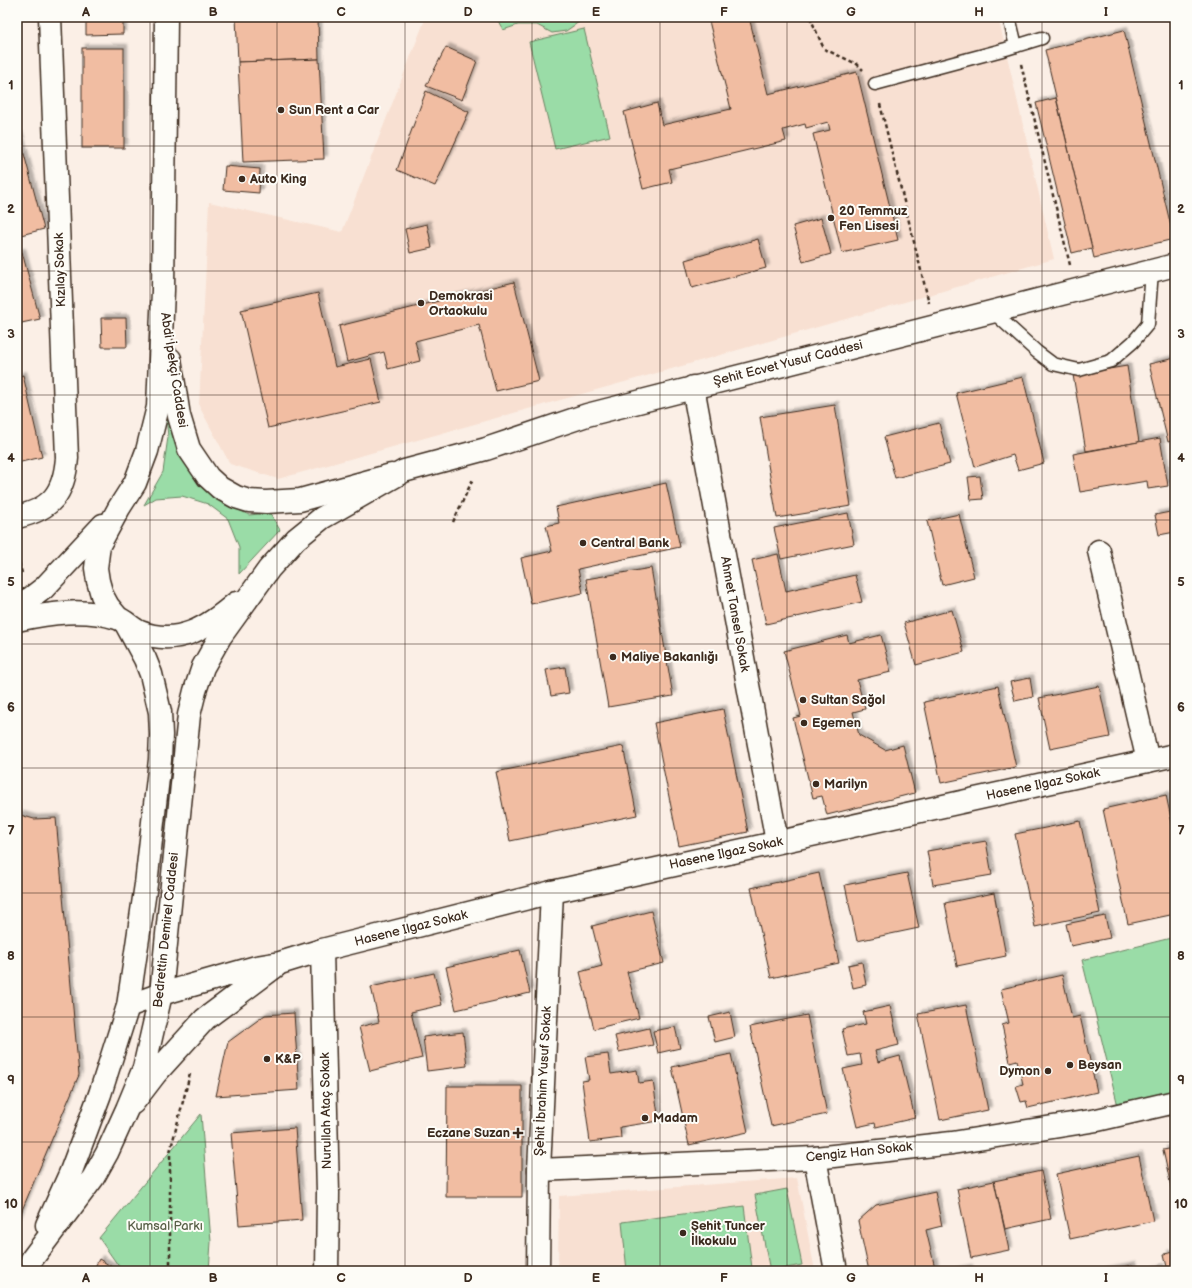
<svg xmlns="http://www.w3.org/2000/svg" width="1192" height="1288" viewBox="0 0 1192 1288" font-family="'Balsamiq Sans',sans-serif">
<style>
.built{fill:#f8e0d2}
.green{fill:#9adca7;stroke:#6a8362}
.building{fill:#f1bda2;stroke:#3b2a1e;filter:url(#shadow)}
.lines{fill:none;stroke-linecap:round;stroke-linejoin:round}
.lane-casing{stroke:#3b2a1e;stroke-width:15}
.street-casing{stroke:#3b2a1e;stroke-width:25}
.secondary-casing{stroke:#3b2a1e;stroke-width:25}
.primary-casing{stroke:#3b2a1e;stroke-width:25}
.path{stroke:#3b2a1e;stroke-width:2.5;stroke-dasharray:4 3;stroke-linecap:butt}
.lane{stroke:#fdfcf7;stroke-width:12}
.street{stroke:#fdfcf7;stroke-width:22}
.secondary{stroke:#fdfcf7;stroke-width:22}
.primary{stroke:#fdfcf7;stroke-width:22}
.grid{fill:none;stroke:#3b2a1e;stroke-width:1;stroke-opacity:0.55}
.poi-dot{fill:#3b2a1e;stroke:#fdfcf7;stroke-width:1.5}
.labels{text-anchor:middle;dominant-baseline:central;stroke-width:4;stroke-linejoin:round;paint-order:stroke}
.poi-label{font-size:13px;font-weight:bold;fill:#3b2a1e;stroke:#fdfcf7;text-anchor:start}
.street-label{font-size:13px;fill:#3b2a1e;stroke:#fdfcf7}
.park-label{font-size:13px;fill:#585f47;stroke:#fdfcf7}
.neatline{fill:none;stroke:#3b2a1e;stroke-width:1.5}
.grid-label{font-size:13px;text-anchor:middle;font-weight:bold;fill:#3b2a1e}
</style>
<defs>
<filter id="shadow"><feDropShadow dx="3.5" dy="-3.5" stdDeviation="1" flood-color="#0004"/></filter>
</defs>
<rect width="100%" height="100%" fill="#fbefe6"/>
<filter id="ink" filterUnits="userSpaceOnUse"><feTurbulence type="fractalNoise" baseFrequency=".025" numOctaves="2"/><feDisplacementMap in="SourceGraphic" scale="8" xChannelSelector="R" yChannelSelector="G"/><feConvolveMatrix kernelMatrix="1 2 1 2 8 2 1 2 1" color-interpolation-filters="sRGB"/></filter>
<g filter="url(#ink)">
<!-- built -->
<g class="built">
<path d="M426,17H998L1054,259L689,364L278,479L230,464L199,406L209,202L342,232Z"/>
<path d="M797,1178L815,1271H558L559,1196Z"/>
</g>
<!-- green -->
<g class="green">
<path d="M496,17H586L566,31L552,33L537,25H518L503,30Z"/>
<path d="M584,29L610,136L555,149L529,42Z"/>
<path d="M165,405L177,445L194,477L219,500L249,515L270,513L280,530L239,574V547L228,519L208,504L182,496L156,498L144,505L163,472L168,437Z"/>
<path d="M1175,937V1092L1118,1106L1082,960Z"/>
<path d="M201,1114L211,1242L209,1271H122L99,1238Z"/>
<path d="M787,1189L802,1265L770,1271L755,1195Z"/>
<path d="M744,1206L752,1268L729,1271H627L622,1222Z"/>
</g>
<!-- building -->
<g class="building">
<path d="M86,17H123V34L86,35Z"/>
<path d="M236,17H318L319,59L238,62Z"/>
<path d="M708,17H749L768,94L857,72L898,240L842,253L813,134L830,130L828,122L806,128L805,124L783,130L786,141L669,169L672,182L643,189L624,112L657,103L662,125L731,109Z"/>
<path d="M1124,30L1174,239L1094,258L1045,50Z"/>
<path d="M446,47L477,61L462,100L426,86Z"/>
<rect x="82" y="48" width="42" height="100"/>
<path d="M319,59L324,159L243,162L238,62Z"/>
<path d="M426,91L469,112L435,186L397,170Z"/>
<path d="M1056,98L1092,248L1072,253L1036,103Z"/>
<path d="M19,135L44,229L17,236V136Z"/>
<path d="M225,166L260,169L259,193L223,190Z"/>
<path d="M821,218L831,254L803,262L793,226Z"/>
<path d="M427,224L432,248L410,253L405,229Z"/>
<path d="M758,239L766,268L692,288L685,260Z"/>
<path d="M22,252L40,319L17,324V253Z"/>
<path d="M514,282L539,381L496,391L479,325L415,341L420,361L388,369L384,352L347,362L339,326Z"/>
<path d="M318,293L335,367L371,359L381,402L268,428L241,310Z"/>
<path d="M101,318H126L127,347H102Z"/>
<path d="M1175,358V440L1168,442L1149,364Z"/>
<path d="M1127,366L1139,442L1086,451L1073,375Z"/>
<path d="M23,375L42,457L17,463V377Z"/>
<path d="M1023,377L1044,463L1018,470L1013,455L975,467L956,393Z"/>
<path d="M835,405L851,506L777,518L760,417Z"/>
<path d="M939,423L950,464L895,478L884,437Z"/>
<path d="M1160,438L1168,486L1148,489L1147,481L1080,492L1073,454Z"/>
<path d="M980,476L983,499L971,500L968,477Z"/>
<path d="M666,483L680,547L578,569L583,593L531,604L521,558L552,551L546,526L559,523L556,507Z"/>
<path d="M1175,511V532L1159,535L1155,515Z"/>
<path d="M848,513L854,544L781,559L774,528Z"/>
<path d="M959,514L974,577L942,585L927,521Z"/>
<path d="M778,554L786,591L855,575L862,602L766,624L752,560Z"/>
<path d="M651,568L673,696L608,707L586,579Z"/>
<path d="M952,610L964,652L916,665L904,623Z"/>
<path d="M847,635L849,643L881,635L891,672L857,680L865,709L853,712L859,735L885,750L903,745L915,793L827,815L822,796L813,798L793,718L801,716L784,651Z"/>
<path d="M565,667L569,693L551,696L546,670Z"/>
<path d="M1030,678L1033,697L1015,701L1010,682Z"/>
<path d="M998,686L1016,767L941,783L924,702Z"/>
<path d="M1099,686L1110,737L1050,749L1039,698Z"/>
<path d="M723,709L748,832L679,846L654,723Z"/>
<path d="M623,746L637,815L510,841L496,772Z"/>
<path d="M1166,795L1175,837V914L1128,924L1103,809Z"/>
<path d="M17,814L34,819L56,818L79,1075L17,1222Z"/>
<path d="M1080,821L1100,913L1035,927L1015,834Z"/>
<path d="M986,841L992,875L933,885L927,851Z"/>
<path d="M819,873L839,963L771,978L751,888Z"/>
<path d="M907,873L919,928L857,941L845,885Z"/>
<path d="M994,893L1006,956L957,966L945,903Z"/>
<path d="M651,911L664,963L627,972L639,1018L594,1029L580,972L602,966L592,926Z"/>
<path d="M1105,916L1110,938L1071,946L1066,924Z"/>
<path d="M520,950L530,993L456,1010L446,967Z"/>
<path d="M862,962L866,985L853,988L848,965Z"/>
<path d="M434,973L442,1005L411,1012L422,1058L370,1071L359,1027L379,1022L371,987Z"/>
<path d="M1062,975L1072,1018L1080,1016L1097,1092L1028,1108L1026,1101L1021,1102L1016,1086L1023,1084L1017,1060L1010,1062L1002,1025L1009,1023L1001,989Z"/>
<path d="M966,1005L988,1110L940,1120L918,1014Z"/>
<path d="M890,1006L899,1045L875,1051L878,1062L900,1056L915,1118L876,1127L875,1123L857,1127L843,1069L862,1065L860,1054L848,1056L842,1029L866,1024L863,1012Z"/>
<path d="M730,1012L735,1037L715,1042L709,1017Z"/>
<path d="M294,1013L299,1090L216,1096L228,1042L265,1015Z"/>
<path d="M807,1015L827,1114L771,1126L750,1027Z"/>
<path d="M675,1027L680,1048L658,1053L653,1031Z"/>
<path d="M649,1028L653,1045L619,1052L615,1036Z"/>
<path d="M463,1032L467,1066L427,1071L423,1037Z"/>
<path d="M608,1054L611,1074L637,1070L639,1083L653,1081L659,1121L620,1127L621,1138L590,1142L582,1081L589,1080L585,1057Z"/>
<path d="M731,1054L748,1132L689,1145L672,1067Z"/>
<path d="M447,1086H522V1197H446Z"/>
<path d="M295,1128L302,1220L239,1225L231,1133Z"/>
<path d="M1175,1148V1205L1163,1150Z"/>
<path d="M1139,1156L1153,1221L1070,1239L1056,1174Z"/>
<path d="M1041,1171L1051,1219L1005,1229L994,1181Z"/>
<path d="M994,1181L1009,1250L971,1258L957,1189Z"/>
<path d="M935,1192L942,1226L926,1230L935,1268L922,1271H869L858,1221L876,1205Z"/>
<path d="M1175,1252V1271H1168L1164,1254Z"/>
<path d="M99,1259L114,1268L113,1270L116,1271H93Z"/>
<path d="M1133,1265L1134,1271H1102Z"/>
<path d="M1160,1267L1161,1271H1147Z"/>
<path d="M969,1268V1271H953Z"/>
</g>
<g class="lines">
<defs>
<g id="lane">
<path d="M1009,17L1016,46"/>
<path d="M875,84L1006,49L1042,38"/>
<path d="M993,312L1037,352L1053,364L1079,370L1111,361L1133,342L1148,324L1152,271"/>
</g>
<g id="street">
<path d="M693,387L777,842"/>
<path d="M17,517C52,509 64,493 67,458L50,17"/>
<path d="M1099,551L1148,761"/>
<path d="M322,950L328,1193L327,1271"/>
<path d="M128,1006L161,994L256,967L280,963L322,950L552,892L1175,755"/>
<path d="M133,1103L156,1073L205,1019L276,966"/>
<path d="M815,1158L836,1271"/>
<path d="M539,1170L815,1158L952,1143L1097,1120L1175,1102"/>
<path d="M538,1271L539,1170L552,892"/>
</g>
<g id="secondary">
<path d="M170,359L179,416L189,449L208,477L220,488L236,497L249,501L266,502L300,500L391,475"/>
<path d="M17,605L31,598L44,588L103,525"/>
<path d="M118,618L108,606L102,595L98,581L96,568L99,545L119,508L135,483L147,451L158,407L163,290L166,17"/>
</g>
<g id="primary">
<path d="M17,620C50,613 84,608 117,618C125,620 132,629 140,632C178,647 208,627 236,603"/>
<path d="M47,1225L70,1174L100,1094L128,1006L146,884L160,760L161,735L160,712L151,674L145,659L126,624"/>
<path d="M32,1259L93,1178L107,1153L127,1109L144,1068L161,994L189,715L195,691L203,667L220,637L269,569L296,539L322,518L404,471L486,449L587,415L1175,265"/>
</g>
</defs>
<!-- lane casing -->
<use href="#lane" class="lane-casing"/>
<!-- street casing -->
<use href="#street" class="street-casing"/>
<!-- secondary casing -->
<use href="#secondary" class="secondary-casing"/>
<!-- primary casing -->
<use href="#primary" class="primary-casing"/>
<!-- path -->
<g class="path">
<path d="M810,17L824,49L857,64L863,70"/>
<path d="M1021,64L1070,265"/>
<path d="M880,104L929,303"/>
<path d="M453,522L473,479"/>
<path d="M17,556L22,573"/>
<path d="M170,1271V1152L190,1074"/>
</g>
<!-- lane -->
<use href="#lane" class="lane"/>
<!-- street -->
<use href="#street" class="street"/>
<!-- secondary -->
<use href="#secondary" class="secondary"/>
<!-- primary -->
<use href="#primary" class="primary"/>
</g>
</g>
<!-- grid -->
<path class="grid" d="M150,17V1271M277,17V1271M405,17V1271M532,17V1271M660,17V1271M787,17V1271M915,17V1271M1042,17V1271M17,146H1175M17,271H1175M17,395H1175M17,520H1175M17,644H1175M17,768H1175M17,893H1175M17,1017H1175M17,1142H1175"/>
<!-- markers -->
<g class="poi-dot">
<circle cx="281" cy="110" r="4"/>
<circle cx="242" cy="179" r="4"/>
<circle cx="831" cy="218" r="4"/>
<circle cx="421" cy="303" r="4"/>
<circle cx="583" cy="543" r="4"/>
<circle cx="613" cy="657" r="4"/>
<circle cx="803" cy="700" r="4"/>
<circle cx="804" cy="723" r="4"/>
<circle cx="816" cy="784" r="4"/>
<circle cx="267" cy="1059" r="4"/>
<circle cx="1070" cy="1065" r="4"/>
<circle cx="1048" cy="1071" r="4"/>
<circle cx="645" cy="1118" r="4"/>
<path d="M516 1127h4v4h4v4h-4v4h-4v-4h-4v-4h4z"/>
<circle cx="683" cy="1233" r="4"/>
</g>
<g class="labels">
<!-- poi labels -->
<g class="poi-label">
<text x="289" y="110">Sun Rent a Car</text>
<text x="250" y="179">Auto King</text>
<text x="839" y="211">20 Temmuz<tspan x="839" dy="15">Fen Lisesi</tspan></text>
<text x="429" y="296">Demokrasi<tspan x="429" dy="15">Ortaokulu</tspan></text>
<text x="591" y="543">Central Bank</text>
<text x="621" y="657">Maliye Bakanlığı</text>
<text x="811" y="700">Sultan Sağol</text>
<text x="812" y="723">Egemen</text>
<text x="824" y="784">Marilyn</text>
<text x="275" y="1059">K&amp;P</text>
<text x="1078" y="1065">Beysan</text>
<text x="1040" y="1071" text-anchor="end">Dymon</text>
<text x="653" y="1118">Madam</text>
<text x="510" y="1133" text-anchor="end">Eczane Suzan</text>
<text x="691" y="1226">Şehit Tuncer<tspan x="691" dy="15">İlkokulu</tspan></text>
</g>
<!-- street labels -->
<g class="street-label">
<text transform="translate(60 270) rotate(-92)">Kızılay Sokak</text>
<text transform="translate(788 363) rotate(-14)">Şehit Ecvet Yusuf Caddesi</text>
<text transform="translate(174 370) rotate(81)">Abdi İpekçi Caddesi</text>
<text transform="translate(735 614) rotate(80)">Ahmet Tansel Sokak</text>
<text transform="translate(1043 784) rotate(-12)">Hasene Ilgaz Sokak</text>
<text transform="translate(726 853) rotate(-12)">Hasene Ilgaz Sokak</text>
<text transform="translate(411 928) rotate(-14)">Hasene Ilgaz Sokak</text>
<text transform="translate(166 930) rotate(-84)">Bedrettin Demirel Caddesi</text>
<text transform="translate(543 1081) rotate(-87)">Şehit İbrahim Yusuf Sokak</text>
<text transform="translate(326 1111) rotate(-91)">Nurullah Ataç Sokak</text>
<text transform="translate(859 1152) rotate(-6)">Cengiz Han Sokak</text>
</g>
<!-- park labels -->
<g class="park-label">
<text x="165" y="1226">Kumsal Parkı</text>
</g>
</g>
<!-- margin -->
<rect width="1192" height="1288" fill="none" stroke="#fdfcf7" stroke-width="44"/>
<rect x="22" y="22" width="1148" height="1244" class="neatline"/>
<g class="grid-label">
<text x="86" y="16">A</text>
<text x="213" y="16">B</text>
<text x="341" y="16">C</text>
<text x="468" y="16">D</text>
<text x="596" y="16">E</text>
<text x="724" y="16">F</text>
<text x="851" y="16">G</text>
<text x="979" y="16">H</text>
<text x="1106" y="16">I</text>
<text x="11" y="89">1</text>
<text x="1181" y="89">1</text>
<text x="11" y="213">2</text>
<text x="1181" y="213">2</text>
<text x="11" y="338">3</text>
<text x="1181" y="338">3</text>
<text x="11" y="462">4</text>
<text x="1181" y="462">4</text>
<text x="11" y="586">5</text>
<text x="1181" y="586">5</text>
<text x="11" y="711">6</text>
<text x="1181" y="711">6</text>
<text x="11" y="835">7</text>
<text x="1181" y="835">7</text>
<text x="11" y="960">8</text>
<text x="1181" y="960">8</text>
<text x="11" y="1084">9</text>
<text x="1181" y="1084">9</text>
<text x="11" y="1208">10</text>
<text x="1181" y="1208">10</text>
<text x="86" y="1282">A</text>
<text x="213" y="1282">B</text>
<text x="341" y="1282">C</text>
<text x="468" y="1282">D</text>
<text x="596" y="1282">E</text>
<text x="724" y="1282">F</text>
<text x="851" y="1282">G</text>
<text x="979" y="1282">H</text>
<text x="1106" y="1282">I</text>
</g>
</svg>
